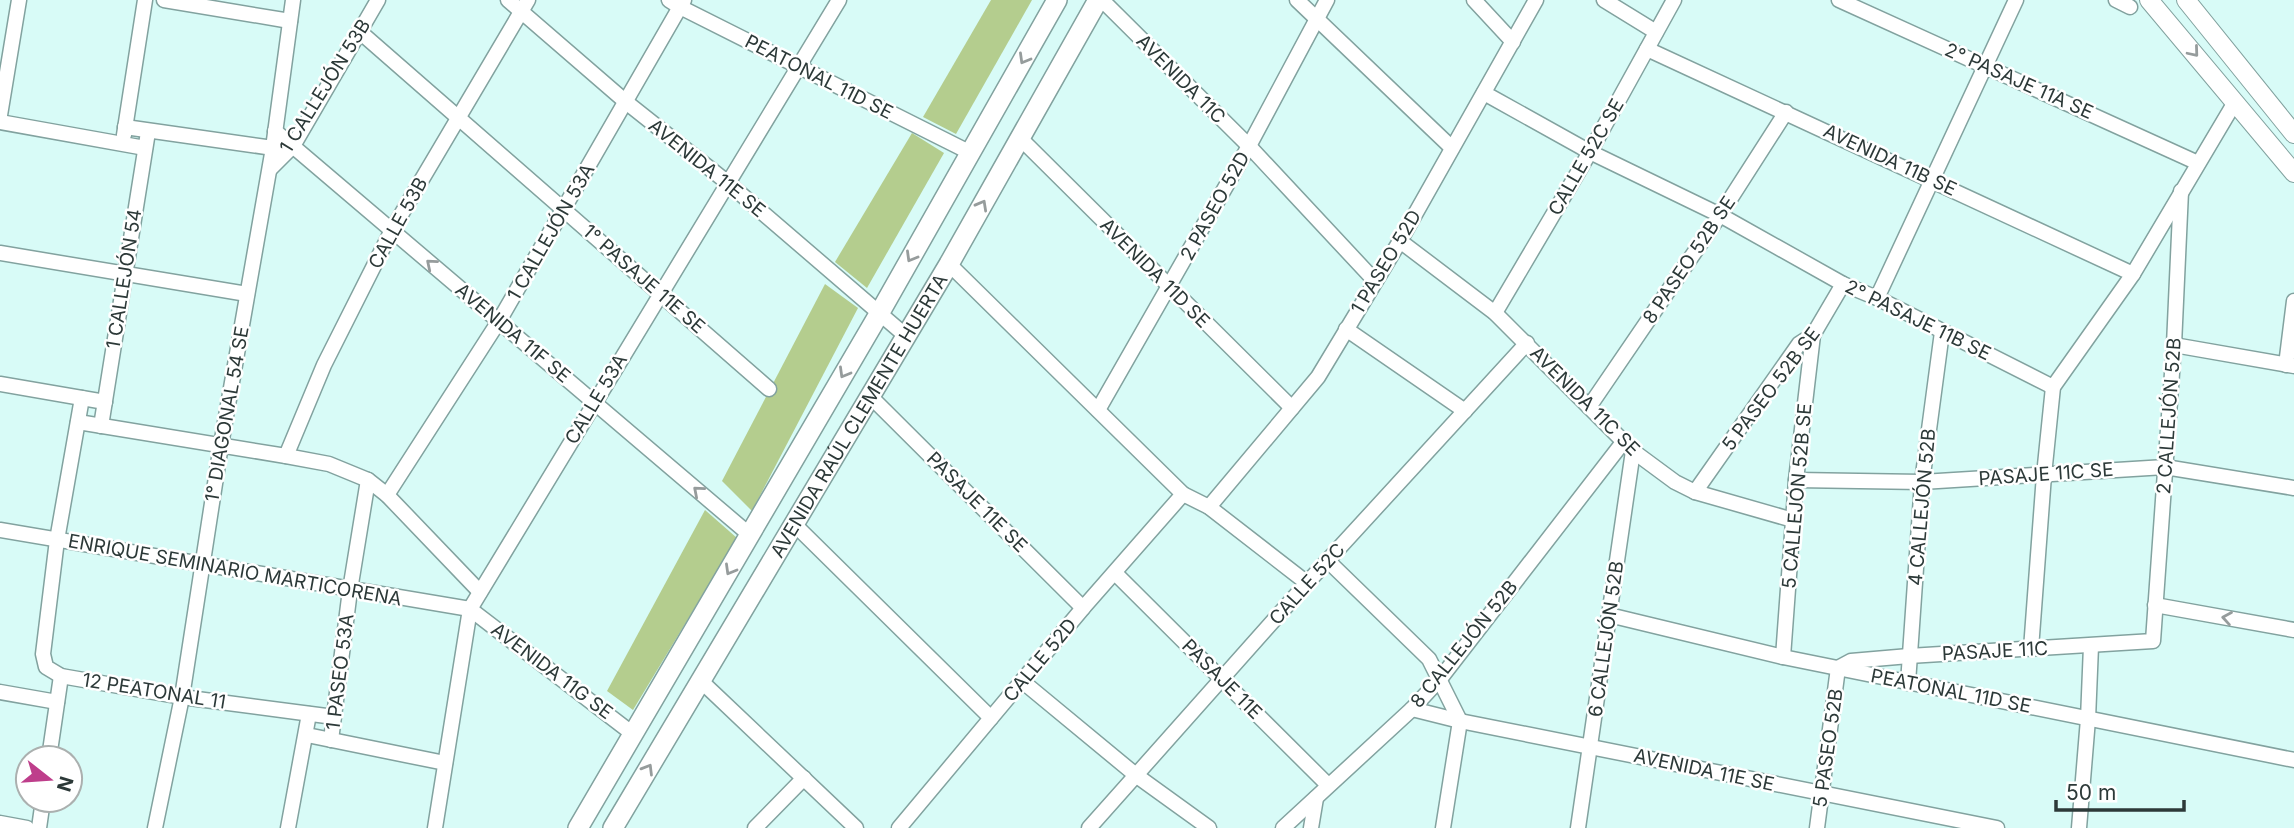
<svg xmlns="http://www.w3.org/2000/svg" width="2294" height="828" viewBox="0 0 2294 828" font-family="Inter,sans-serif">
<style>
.green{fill:#b4cd8e}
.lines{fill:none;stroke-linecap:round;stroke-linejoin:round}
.minor-casing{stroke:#82a29f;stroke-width:17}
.tertiary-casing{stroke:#82a29f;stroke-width:20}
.secondary-casing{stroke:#82a29f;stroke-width:22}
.minor{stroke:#fff;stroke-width:14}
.tertiary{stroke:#fff;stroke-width:18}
.secondary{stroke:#fff;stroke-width:19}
.oneway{stroke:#969c9c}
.labels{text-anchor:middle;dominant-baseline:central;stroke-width:5;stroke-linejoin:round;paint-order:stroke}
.street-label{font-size:19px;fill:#2c3938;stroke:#fff}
</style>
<rect width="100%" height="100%" fill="#d8fbf7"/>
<!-- green -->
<g class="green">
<path d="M991,0H1032L956,134L923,117Z"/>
<path d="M912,133L944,153L867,288L835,262Z"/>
<path d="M825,284L858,308L752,511L722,481Z"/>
<path d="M705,510L737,538L633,710L607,691Z"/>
</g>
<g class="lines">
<defs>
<g id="minor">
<path d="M164,0L290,21"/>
<path d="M508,0L626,102L728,183L906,336"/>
<path d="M669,0L680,7L971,153"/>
<path d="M1102,0L1249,146L1375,281"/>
<path d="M1297,0L1452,148"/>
<path d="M1474,0L1513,42"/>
<path d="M1604,0L1656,32"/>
<path d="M1839,0L2198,163"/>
<path d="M2116,0L2130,7"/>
<path d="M359,31L769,389"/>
<path d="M1647,49L2133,274"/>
<path d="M1484,93L1590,152L1720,215L1843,284L1877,298L2053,387"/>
<path d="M0,115L19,0"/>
<path d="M0,122L145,148"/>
<path d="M125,127L273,148"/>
<path d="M275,131L750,535"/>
<path d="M124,135L145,0"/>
<path d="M1019,137L1292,408"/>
<path d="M270,169L293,146L378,0"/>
<path d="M1400,241L1495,313L1633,451L1675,482L1695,492L1793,520"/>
<path d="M0,253L247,294"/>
<path d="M949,264L1183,494L1209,507L1307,583"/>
<path d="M1877,298L2016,0"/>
<path d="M1495,313L1590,152L1674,0"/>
<path d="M1346,329L1465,411"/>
<path d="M2174,345L2294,366"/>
<path d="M2286,365L2294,301"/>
<path d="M0,384L105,402"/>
<path d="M870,396L1083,608"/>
<path d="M82,398L57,540L43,654L46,667L61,676L182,697L334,717"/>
<path d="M1589,407L1720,215L1786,112"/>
<path d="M1098,410L1249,146L1327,0"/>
<path d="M78,422L286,456L329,464L368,480L387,495L480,592"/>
<path d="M101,426L148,132"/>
<path d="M286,456L324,365L392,230L528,0"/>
<path d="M1796,480L1922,482L2165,467L2294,488"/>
<path d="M1695,492L1799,344L1813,335L1843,284"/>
<path d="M387,495L499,321L684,0"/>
<path d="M1209,507L1318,377L1400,241L1536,0"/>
<path d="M794,524L991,718"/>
<path d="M0,530L470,609L633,734"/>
<path d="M1328,561L1429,659L1460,721L1443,828"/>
<path d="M1115,573L1328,785"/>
<path d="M2155,605L2294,630"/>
<path d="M1609,615L1783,657L2294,760"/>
<path d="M2031,649L2044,475L2053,387L2133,274L2235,102"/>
<path d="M1783,657L1796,480L1813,335"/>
<path d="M701,681L856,828"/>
<path d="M1022,681L1137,776L1209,828"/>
<path d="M1908,683L1922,482L1942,332"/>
<path d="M0,692L57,702"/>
<path d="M1412,709L1460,721L1997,828"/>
<path d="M307,735L445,763"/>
<path d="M331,740L350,590L368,480"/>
<path d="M49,758L61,676"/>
<path d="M0,823L27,828"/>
<path d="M39,828L43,800"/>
<path d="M155,828L182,697L221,445L273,148L293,0"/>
<path d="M288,828L309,714"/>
<path d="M435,828L470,609L839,0"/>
<path d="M755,828L804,778"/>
<path d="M899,828L1083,608L1183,494"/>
<path d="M1089,828L1307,583L1527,343"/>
<path d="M1283,828L1412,709L1440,679L1624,441"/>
<path d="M1311,828L1316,798"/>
<path d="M1578,828L1633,451"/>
<path d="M1817,828L1838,668L1851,661L1909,656L2153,641L2174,345L2181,191"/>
<path d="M2079,828L2088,719L2091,646"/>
</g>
<g id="tertiary">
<path d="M2149,0L2294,173"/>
<path d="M2186,0L2294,134"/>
</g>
<g id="secondary">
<path d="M578,828L879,314L1057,0"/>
<path id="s1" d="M613,828L949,264L1098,0"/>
</g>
</defs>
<!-- minor casing -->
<use href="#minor" class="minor-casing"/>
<!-- tertiary casing -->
<use href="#tertiary" class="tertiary-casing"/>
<!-- secondary casing -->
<use href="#secondary" class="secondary-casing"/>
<!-- minor -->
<use href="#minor" class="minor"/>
<!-- tertiary -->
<use href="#tertiary" class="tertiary"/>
<!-- secondary -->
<use href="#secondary" class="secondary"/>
</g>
<!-- one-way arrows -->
<defs><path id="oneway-chevron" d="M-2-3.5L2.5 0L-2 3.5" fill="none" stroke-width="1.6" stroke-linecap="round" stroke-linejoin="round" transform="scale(1.75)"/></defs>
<g class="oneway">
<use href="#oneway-chevron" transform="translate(2194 52) rotate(50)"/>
<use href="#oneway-chevron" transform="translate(1024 59) rotate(120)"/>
<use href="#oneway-chevron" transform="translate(982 205) rotate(-61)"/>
<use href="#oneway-chevron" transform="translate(911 257) rotate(120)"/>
<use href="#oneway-chevron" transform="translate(431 264) rotate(-140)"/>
<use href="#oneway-chevron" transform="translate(844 373) rotate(120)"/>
<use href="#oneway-chevron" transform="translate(698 491) rotate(-139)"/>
<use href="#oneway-chevron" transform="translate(730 570) rotate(120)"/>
<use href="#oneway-chevron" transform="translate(2227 618) rotate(-170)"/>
<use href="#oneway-chevron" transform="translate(648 769) rotate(-59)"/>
</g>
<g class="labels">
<!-- street labels -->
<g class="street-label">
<text transform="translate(819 77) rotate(27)">PEATONAL 11D SE</text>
<text transform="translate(1181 79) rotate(45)">AVENIDA 11C</text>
<text transform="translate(2019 81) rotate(24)">2° PASAJE 11A SE</text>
<text transform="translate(325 86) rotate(-58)">1 CALLEJÓN 53B</text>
<text transform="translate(1586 157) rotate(-60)">CALLE 52C SE</text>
<text transform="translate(1890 160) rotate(25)">AVENIDA 11B SE</text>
<text transform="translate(707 168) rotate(39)">AVENIDA 11E SE</text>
<text transform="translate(1215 206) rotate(-61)">2 PASEO 52D</text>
<text transform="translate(398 223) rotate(-61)">CALLE 53B</text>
<text transform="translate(551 232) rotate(-60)">1 CALLEJÓN 53A</text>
<text transform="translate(1689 260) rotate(-56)">8 PASEO 52B SE</text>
<text transform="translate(1386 262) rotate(-59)">1 PASEO 52D</text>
<text transform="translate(1155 273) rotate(45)">AVENIDA 11D SE</text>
<text transform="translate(124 279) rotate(-81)">1 CALLEJÓN 54</text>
<text transform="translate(644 279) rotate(41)">1° PASAJE 11E SE</text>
<text transform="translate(1918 320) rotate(26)">2° PASAJE 11B SE</text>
<text transform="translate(513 333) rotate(40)">AVENIDA 11F SE</text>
<text transform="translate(1771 389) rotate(-53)">5 PASEO 52B SE</text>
<text transform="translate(596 399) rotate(-59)">CALLE 53A</text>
<text transform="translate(1585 401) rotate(45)">AVENIDA 11C SE</text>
<text transform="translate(227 414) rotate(-80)">1° DIAGONAL 54 SE</text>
<text stroke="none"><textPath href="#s1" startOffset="480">AVENIDA RAÚL CLEMENTE HUERTA</textPath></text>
<text transform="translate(2169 416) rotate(-86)">2 CALLEJÓN 52B</text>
<text transform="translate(2046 474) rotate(-4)">PASAJE 11C SE</text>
<text transform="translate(1797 496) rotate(-85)">5 CALLEJÓN 52B SE</text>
<text transform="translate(977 502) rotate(45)">PASAJE 11E SE</text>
<text transform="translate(1922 507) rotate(-85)">4 CALLEJÓN 52B</text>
<text transform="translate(235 570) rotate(10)">ENRIQUE SEMINARIO MARTICORENA</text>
<text transform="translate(1307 584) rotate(-48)">CALLE 52C</text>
<text transform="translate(1606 639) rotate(-82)">6 CALLEJÓN 52B</text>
<text transform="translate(1464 644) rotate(-51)">8 CALLEJÓN 52B</text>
<text transform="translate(1995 651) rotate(-3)">PASAJE 11C</text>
<text transform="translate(1040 660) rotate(-50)">CALLE 52D</text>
<text transform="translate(552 671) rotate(37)">AVENIDA 11G SE</text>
<text transform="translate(340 672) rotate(-83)">1 PASEO 53A</text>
<text transform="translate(1222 679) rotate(45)">PASAJE 11E</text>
<text transform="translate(154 691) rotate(9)">12 PEATONAL 11</text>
<text transform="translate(1951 691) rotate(11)">PEATONAL 11D SE</text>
<text transform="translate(1828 748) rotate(-82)">5 PASEO 52B</text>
<text transform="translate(1704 770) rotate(12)">AVENIDA 11E SE</text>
</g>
</g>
<!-- north arrow -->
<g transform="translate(49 779) rotate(107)"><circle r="33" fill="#ffffff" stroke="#abb0af" stroke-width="2"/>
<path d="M0-5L12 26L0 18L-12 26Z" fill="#be3e8b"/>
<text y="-10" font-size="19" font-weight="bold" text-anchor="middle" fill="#2c3938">N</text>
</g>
<!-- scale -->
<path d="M2056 800v10h128v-10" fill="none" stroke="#2c3938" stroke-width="3.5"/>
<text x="2066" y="800" font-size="21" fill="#2c3938" stroke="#ffffff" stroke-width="5" paint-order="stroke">50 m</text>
</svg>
